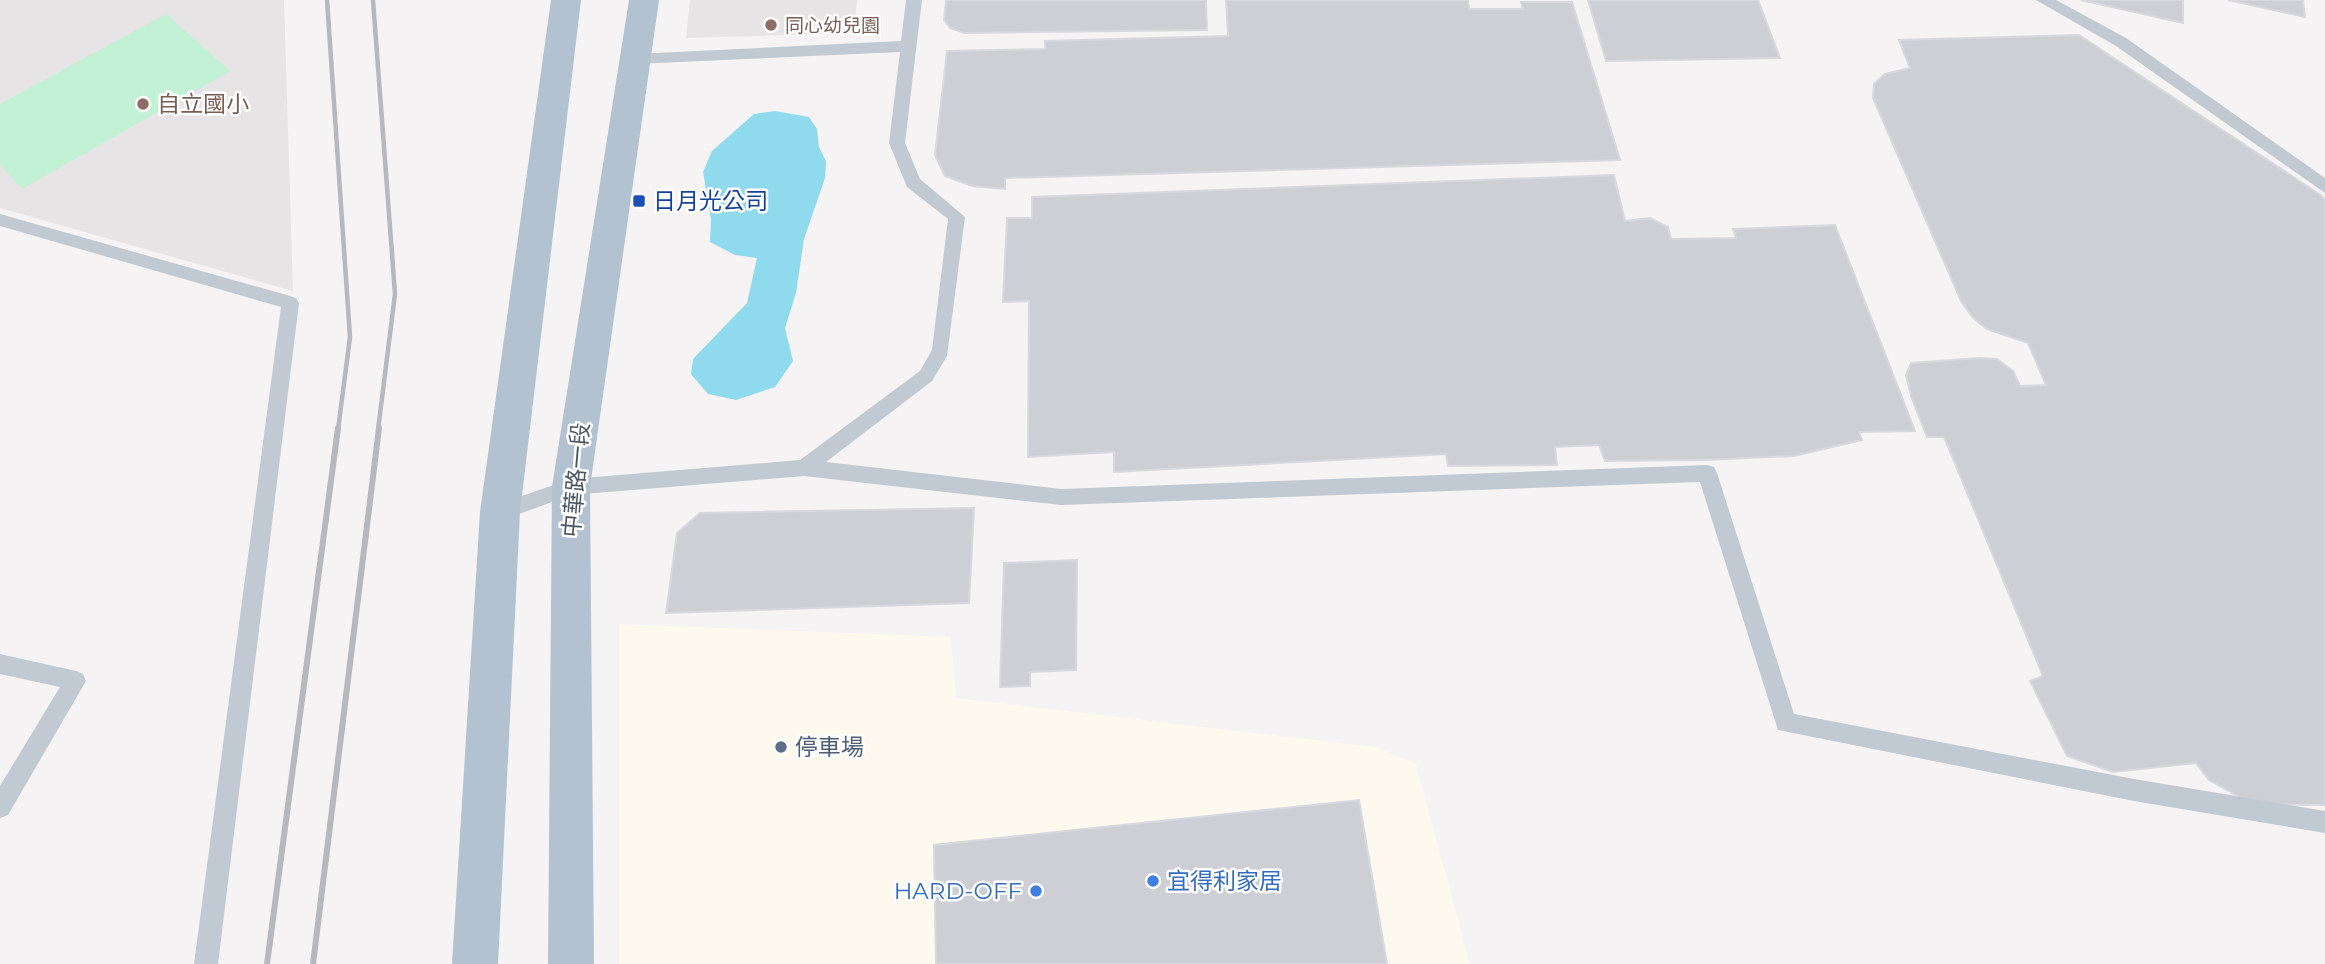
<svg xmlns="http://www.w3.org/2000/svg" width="2325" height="964" viewBox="0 0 2325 964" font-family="Montserrat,'Noto Sans TC',sans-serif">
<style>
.commercial{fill:#fdf9ef}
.education{fill:#e6e4e5}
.green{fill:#c3f1d5}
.water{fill:#90daee}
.building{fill:#cdcfd5;stroke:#d7d9de;stroke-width:2}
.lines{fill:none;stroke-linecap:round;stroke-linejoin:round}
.lane{fill:#c1cad2;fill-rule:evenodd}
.primary{fill:#b3c2d1;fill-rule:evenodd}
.rail-far1{stroke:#b5b8bd;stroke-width:4.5}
.rail{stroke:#b5b8bd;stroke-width:6}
.education-dot{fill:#8d6e63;stroke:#fff;stroke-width:2.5}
.transit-dot{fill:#1a4fb4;stroke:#fff;stroke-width:2.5}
.service-dot{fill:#5c6f8a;stroke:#fff;stroke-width:2.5}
.shop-dot{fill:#3f7fe0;stroke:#fff;stroke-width:2.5}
.labels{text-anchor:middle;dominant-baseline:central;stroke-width:5;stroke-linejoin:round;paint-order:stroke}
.far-education-label{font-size:19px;fill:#785e54;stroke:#fff;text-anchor:start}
.education-label{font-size:23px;fill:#785e54;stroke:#fff;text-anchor:start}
.transit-label{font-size:23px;fill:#164399;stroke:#fff;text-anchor:start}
.street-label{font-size:23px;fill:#4a5661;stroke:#fff}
.service-label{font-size:23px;fill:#4e5e75;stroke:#fff;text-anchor:start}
.shop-label{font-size:23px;fill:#366cbe;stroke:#fff;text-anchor:start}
</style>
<rect width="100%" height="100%" fill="#f5f3f3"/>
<!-- commercial -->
<path class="commercial" d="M619,624L951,637L956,698L1375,747L1416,764L1470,964H619Z"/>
<!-- education -->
<g class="education">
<path d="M0,0H284L293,291L0,208Z"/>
<path d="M690,0H857L854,33L686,38Z"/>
</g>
<!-- green -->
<path class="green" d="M166,14L230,71L22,189L0,165V104Z"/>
<!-- water -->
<path class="water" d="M775,111L809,117L817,129L819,147L826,161L825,178L804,239L796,293L785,328L793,361L775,387L736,400L708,394L691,374L693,359L747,303L757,258L735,255L710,242L711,219L703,172L712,151L754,114Z"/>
<!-- building -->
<g class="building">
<path d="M946,0H1206L1207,30L964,33L950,28L944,20Z"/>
<path d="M1226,0H1468L1469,9H1523L1521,2H1572L1620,160L1005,178V189L972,186L945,176L935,155L947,51L1045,49V41L1228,36Z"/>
<path d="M1588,0H1758L1780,58L1606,61Z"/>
<path d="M2081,0H2183V23Z"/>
<path d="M2228,0H2303L2305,17Z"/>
<path d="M2079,35L2322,196L2325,200V805L2252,804L2209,780L2196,763L2113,772L2067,756L2030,681L2043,676L1944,437H1927L1911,396L1906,375L1911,363L1979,358L1997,359L2013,371L2020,386L2046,385L2028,343L1987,329L1973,318L1961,301L1873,98L1874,84L1885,74L1910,68L1899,40Z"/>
<path d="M1614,175L1625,221L1650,218L1668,227L1671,239L1736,238L1733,229L1835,225L1915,431L1859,432L1862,440L1794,456L1704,460L1605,461L1599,445L1555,447L1557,465L1448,466L1446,454L1114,472V452L1028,457L1029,301L1003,302L1007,218H1032V197Z"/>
<path d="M974,508L969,603L666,613L677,533L700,513Z"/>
<path d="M1077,560L1076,670L1030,672V686L1000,687L1004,563Z"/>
<path d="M1359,800L1387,964H936L934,845Z"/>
</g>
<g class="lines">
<!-- lane -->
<g class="lane">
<path d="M906,0H922L905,143L920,179L965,217L947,356L932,381L826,462L1061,489L1707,465L1714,467L1717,473L1794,714L2134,779L2325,811V833L2134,801L1778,730L1700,482L1061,505L804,476L571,495L500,521L493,518L490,512L493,506L571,479L800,460L920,371L932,350L948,219L907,187L889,143L900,52L635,64L627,59L635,54L901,41Z"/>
<path d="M2036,0H2056L2126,38L2325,178V193L2116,46Z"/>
<path d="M0,214L290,296L296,298L299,303L218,964H194L281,307L0,226Z"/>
<path d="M0,654L76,671L83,674L86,681L8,815L0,818V786L60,687L0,674Z"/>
</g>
<!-- primary -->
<g class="primary">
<path d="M551,0H581L520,512L498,964H452L480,512Z"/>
<path d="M629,0H659L590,487L594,964H548L552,487Z"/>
</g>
<!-- rail-far1 -->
<g class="rail-far1">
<path d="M327,0L350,337L338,430"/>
<path d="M373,0L395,294L378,430"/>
</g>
<!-- rail -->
<g class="rail">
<path d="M267,964L338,428"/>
<path d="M313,964L379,428"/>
</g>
</g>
<!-- markers -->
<g class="education-dot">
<circle cx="771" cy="25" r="7"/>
<circle cx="143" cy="104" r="7"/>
</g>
<rect class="transit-dot" x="632" y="194" width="14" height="14" rx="3.5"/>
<circle class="service-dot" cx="781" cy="747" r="7"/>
<g class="shop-dot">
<circle cx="1153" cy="881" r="7"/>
<circle cx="1036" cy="891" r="7"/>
</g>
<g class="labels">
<!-- far-education labels -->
<g class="far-education-label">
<text x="785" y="25">同心幼兒園</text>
</g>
<!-- education labels -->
<g class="education-label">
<text x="157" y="104">自立國小</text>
</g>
<!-- transit labels -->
<g class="transit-label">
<text x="653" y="201">日月光公司</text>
</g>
<!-- street labels -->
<g class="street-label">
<text transform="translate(576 480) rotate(-85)">中華路一段</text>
</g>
<!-- service labels -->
<g class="service-label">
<text x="795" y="747">停車場</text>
</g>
<!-- shop labels -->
<g class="shop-label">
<text x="1167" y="881">宜得利家居</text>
<text x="1022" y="891" text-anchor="end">HARD-OFF</text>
</g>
</g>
</svg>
